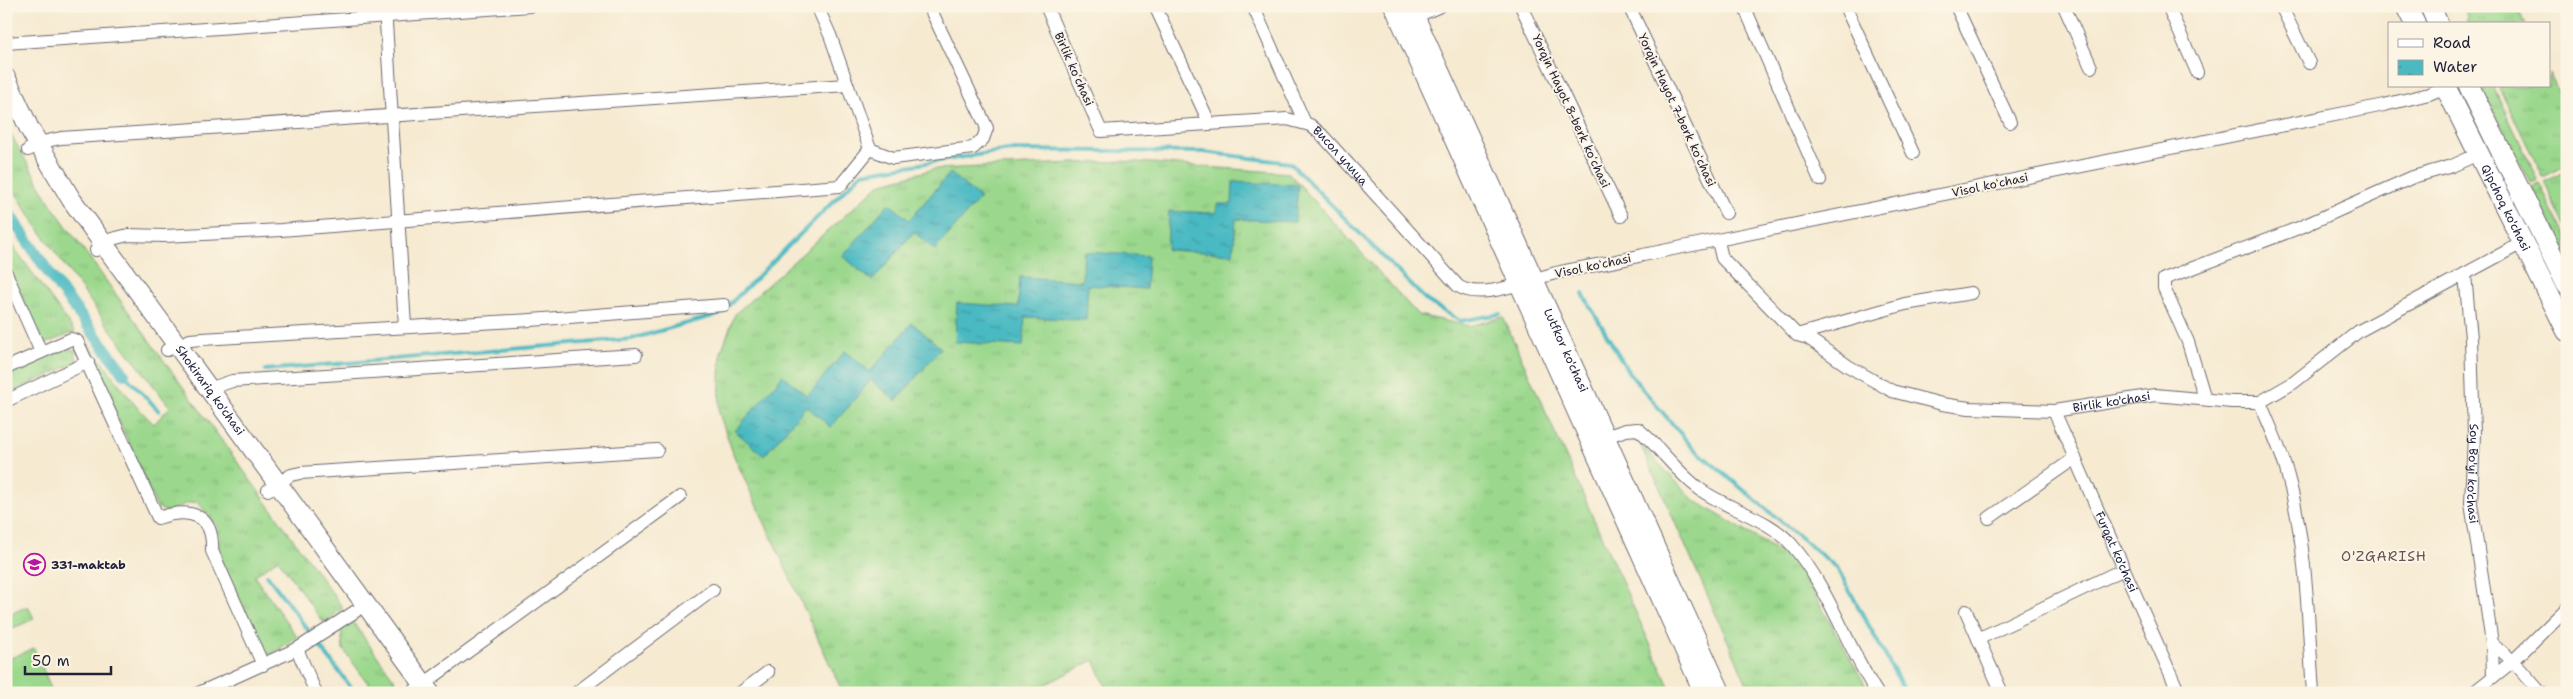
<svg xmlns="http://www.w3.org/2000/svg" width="2573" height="699" viewBox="0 0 2573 699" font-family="'Shantell Sans',sans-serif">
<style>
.grass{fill:url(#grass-tufts);stroke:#5e7d64}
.pitch{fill:#9bd88d;stroke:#5e7d64}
.water{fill:url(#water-ripples);stroke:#366e7e}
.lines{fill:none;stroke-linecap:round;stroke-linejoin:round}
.stream{stroke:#4ab9c2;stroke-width:4}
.canal{stroke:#4ab9c2;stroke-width:12}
.street-casing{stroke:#6c6870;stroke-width:14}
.secondary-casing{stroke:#6c6870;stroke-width:21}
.primary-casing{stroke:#6c6870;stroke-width:22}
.street{stroke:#fff;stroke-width:12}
.secondary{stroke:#fff;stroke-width:19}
.primary{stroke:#fff;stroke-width:20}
.labels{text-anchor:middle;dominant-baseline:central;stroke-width:4;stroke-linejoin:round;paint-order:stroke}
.street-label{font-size:12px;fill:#22223b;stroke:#fcf5e5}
.poi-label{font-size:12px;font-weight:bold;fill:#22223b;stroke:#fcf5e5;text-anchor:start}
.neighbourhood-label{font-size:14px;letter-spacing:1px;fill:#665154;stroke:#fcf5e5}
</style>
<defs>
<pattern id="grass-tufts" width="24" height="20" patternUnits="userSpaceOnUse" patternTransform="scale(1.25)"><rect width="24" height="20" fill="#9bd88d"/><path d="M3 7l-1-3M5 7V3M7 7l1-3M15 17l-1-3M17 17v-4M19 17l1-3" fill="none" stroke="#85b97b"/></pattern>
<pattern id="water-ripples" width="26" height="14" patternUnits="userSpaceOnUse" patternTransform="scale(1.25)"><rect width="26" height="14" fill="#4ab9c2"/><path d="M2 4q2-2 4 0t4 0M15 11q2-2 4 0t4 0" fill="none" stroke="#3d969f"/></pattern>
</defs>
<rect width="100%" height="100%" fill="#fcf5e5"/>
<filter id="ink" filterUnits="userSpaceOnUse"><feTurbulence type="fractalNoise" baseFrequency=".02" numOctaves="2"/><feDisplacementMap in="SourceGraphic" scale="10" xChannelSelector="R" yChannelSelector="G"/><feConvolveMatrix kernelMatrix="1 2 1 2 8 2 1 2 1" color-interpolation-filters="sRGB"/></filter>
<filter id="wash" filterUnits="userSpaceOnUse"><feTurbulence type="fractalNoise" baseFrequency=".0096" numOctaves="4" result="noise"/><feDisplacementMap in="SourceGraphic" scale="20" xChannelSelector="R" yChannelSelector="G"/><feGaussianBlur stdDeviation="1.12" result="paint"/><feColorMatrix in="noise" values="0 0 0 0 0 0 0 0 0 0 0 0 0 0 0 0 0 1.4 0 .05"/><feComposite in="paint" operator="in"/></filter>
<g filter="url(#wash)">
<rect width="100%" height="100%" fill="#f6ead1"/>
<!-- grass -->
<g class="grass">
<path d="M2471,6H2516L2525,24H2467L2466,8Z"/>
<path d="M2549,73L2567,109V165L2543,177L2498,86H2549Z"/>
<path d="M2481,86H2493L2538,180L2531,183Z"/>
<path d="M6,126L52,206L343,608L326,622L322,621L278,559L254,576L297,637L272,654H265L259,646L253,626L218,554L220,538L215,522L197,502L188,503L167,512L157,507L80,333L135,405L154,424L170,407L113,333L40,231L6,178Z"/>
<path d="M1123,161L1289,173L1418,315L1469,326L1503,317L1672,693H1109L1094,660L1028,693H843L734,456L719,413L721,352L735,314L880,184L934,169Z"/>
<path d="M2567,171V230L2544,182Z"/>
<path d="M2539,184L2567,239V253L2532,187Z"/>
<path d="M6,235L13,246L75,332L44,344L6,262Z"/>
<path d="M67,347L75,351L77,362L6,395V375Z"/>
<path d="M1640,444L1694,500L1796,562L1870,693H1751Z"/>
<path d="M352,621L404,693H375L343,649L341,629Z"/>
</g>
<!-- pitch -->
<g class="pitch">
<path d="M28,606L34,619L6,631V616Z"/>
<path d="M34,648L53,693H6V660Z"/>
</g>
<!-- water -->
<g class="water">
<path d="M950,173L980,198L935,250L914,232L872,281L843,256L889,203L909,220Z"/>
<path d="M1233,182L1298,185L1295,222L1236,219L1233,254L1167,250L1169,211L1216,213L1217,204H1232Z"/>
<path d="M1084,252L1148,256L1146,289L1088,285L1086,320L1025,317L1023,346L955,342L957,303L1018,307L1020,277L1082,281Z"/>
<path d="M912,323L941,348L896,401L871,380L831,427L806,406L764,456L735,431L783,375L807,396L845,351L870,372Z"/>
</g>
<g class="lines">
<!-- stream -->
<g class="stream">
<path d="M1583,294L1629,373L1692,447L1837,568L1906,693"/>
<path d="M265,370L631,339L720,314L862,173L1009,150L1204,152L1290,163L1427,301L1460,321L1500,314"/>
<path d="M124,374L159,411"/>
<path d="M267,575L355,693"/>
</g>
<!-- canal -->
<path class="canal" d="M6,209L53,279L124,374"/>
</g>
</g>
<g filter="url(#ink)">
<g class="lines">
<defs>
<g id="street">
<path id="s1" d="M1046,6L1101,131L1287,119L1310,125L1322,135L1458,286C1482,302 1530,279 1556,273C1585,267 1614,262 1643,255L2384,105L2429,94L2445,87"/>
<path d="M1155,6L1209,122"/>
<path d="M1253,6L1305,123"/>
<path d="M1521,6L1621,216"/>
<path d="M1629,6L1726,213"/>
<path d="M1744,6L1820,180"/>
<path d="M1845,6L1913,153"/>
<path d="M1956,6L2010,122"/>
<path d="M2064,6L2091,67"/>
<path d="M2168,6L2197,72"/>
<path d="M2281,6L2309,63"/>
<path d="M385,7L405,326"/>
<path d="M1408,20L1440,6"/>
<path d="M6,43L530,6"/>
<path d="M870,149L893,158L973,148L983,139L987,128L929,6"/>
<path d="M28,150L47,141L61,138L847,85"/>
<path id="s2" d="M1718,241L1722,258L1797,335L1808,338L1848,366L1892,391L1942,404L1969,408L2054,411L2155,395L2232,402H2260L2293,383L2359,331L2522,243"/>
<path d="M96,250L112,239L128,235L165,236L281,230L840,186L870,149L830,35L817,6"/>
<path d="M6,273L41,352"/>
<path id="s3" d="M2465,275L2471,338L2474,435L2471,503L2492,643L2513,661L2541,693"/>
<path d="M1797,335L1905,304L1971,293"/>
<path d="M167,350L190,340L202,339L531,320L724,305"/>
<path d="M6,368L71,339L77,341L158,518C190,507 214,514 212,551L263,665"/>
<path d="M209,389L232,381L636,355"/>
<path d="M2205,399L2188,342L2164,288V279L2301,227L2413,177L2452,166L2478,154"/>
<path d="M6,401L88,362"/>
<path d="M2260,402C2269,425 2281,449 2287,473C2307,544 2308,620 2313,693"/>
<path id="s4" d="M2054,411L2179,693"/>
<path d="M1605,437L1626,430L1638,429C1661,448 1677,473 1701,490C1729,510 1769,518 1792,545C1829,588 1846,645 1877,693"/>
<path d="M268,490L291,475L300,473L657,450"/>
<path d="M1989,518L2075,458"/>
<path d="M1966,611L2002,693"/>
<path d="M1978,639L2124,569"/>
<path d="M2492,643L2493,677"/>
<path d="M297,649L316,693"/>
<path d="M414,691L680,497"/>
<path d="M199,693L297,649L356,611"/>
<path d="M576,693L713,590"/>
<path d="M740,693L768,672"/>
<path d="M2473,693L2513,661L2567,608"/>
</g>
<g id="secondary">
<path d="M1394,6L1704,693"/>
<path id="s5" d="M1410,6L1721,693"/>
<path id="s6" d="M6,78L29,128L71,199L430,693"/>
</g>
<g id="primary">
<path d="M2406,6L2415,24"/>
<path d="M2430,6L2438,24"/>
<path id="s7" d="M2445,86L2567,331"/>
<path d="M2469,86L2567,285"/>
</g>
</defs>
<!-- street casing -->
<use href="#street" class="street-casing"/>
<!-- secondary casing -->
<use href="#secondary" class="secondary-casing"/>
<!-- primary casing -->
<use href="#primary" class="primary-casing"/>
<!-- street -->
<use href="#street" class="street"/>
<!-- secondary -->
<use href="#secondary" class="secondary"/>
<!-- primary -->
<use href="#primary" class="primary"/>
</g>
</g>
<!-- icons -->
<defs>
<symbol id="school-ring" viewBox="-11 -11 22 22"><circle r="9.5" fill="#fcf5e5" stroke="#b5179e" stroke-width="1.5"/><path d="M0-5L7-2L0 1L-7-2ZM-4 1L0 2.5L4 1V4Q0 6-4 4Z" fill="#b5179e"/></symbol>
</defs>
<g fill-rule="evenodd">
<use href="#school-ring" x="22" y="552" width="25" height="25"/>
</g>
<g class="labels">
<!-- street labels -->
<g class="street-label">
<text transform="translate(1074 69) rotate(66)">Birlik koʻchasi</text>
<text transform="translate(1677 110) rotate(65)">Yorqin Hayot 7-berk koʻchasi</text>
<text transform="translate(1571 111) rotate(65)">Yorqin Hayot 8-berk koʻchasi</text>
<text stroke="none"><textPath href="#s1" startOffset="390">Висол улица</textPath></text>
<text transform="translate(1990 185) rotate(-12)">Visol koʻchasi</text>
<text stroke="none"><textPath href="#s7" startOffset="136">Qipchoq ko'chasi</textPath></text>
<text transform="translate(1593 266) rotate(-12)">Visol koʻchasi</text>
<text stroke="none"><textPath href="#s5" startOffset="378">Lutfkor ko'chasi</textPath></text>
<text stroke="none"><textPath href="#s6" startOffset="374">Shokirariq ko'chasi</textPath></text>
<text stroke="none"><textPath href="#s2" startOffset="458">Birlik ko'chasi</textPath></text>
<text stroke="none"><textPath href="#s3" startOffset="199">Soy Bo'yi ko'chasi</textPath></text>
<text stroke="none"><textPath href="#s4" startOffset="154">Furqat ko'chasi</textPath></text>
</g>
<!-- poi labels -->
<g class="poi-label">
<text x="51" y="565">331-maktab</text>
</g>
<!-- neighbourhood labels -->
<g class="neighbourhood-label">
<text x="2384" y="556">O'ZGARISH</text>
</g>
</g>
<!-- margin -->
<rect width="2573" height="699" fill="none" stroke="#fcf5e5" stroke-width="25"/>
<!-- legend -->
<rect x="2388" y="22" width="162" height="65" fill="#fcf5e5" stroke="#a5a1a1"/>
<rect x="2398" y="39" width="25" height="8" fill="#ffffff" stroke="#a5a1a1"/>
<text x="2433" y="48" font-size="15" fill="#22223b">Road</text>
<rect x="2398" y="60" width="25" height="15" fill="url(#water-ripples)" stroke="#a5a1a1"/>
<text x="2433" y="72" font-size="15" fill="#22223b">Water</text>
<!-- scale -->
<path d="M25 666v8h86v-8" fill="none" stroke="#22223b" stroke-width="2.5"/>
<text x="32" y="666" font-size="15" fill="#22223b" stroke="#fcf5e5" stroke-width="4" paint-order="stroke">50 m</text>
</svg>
